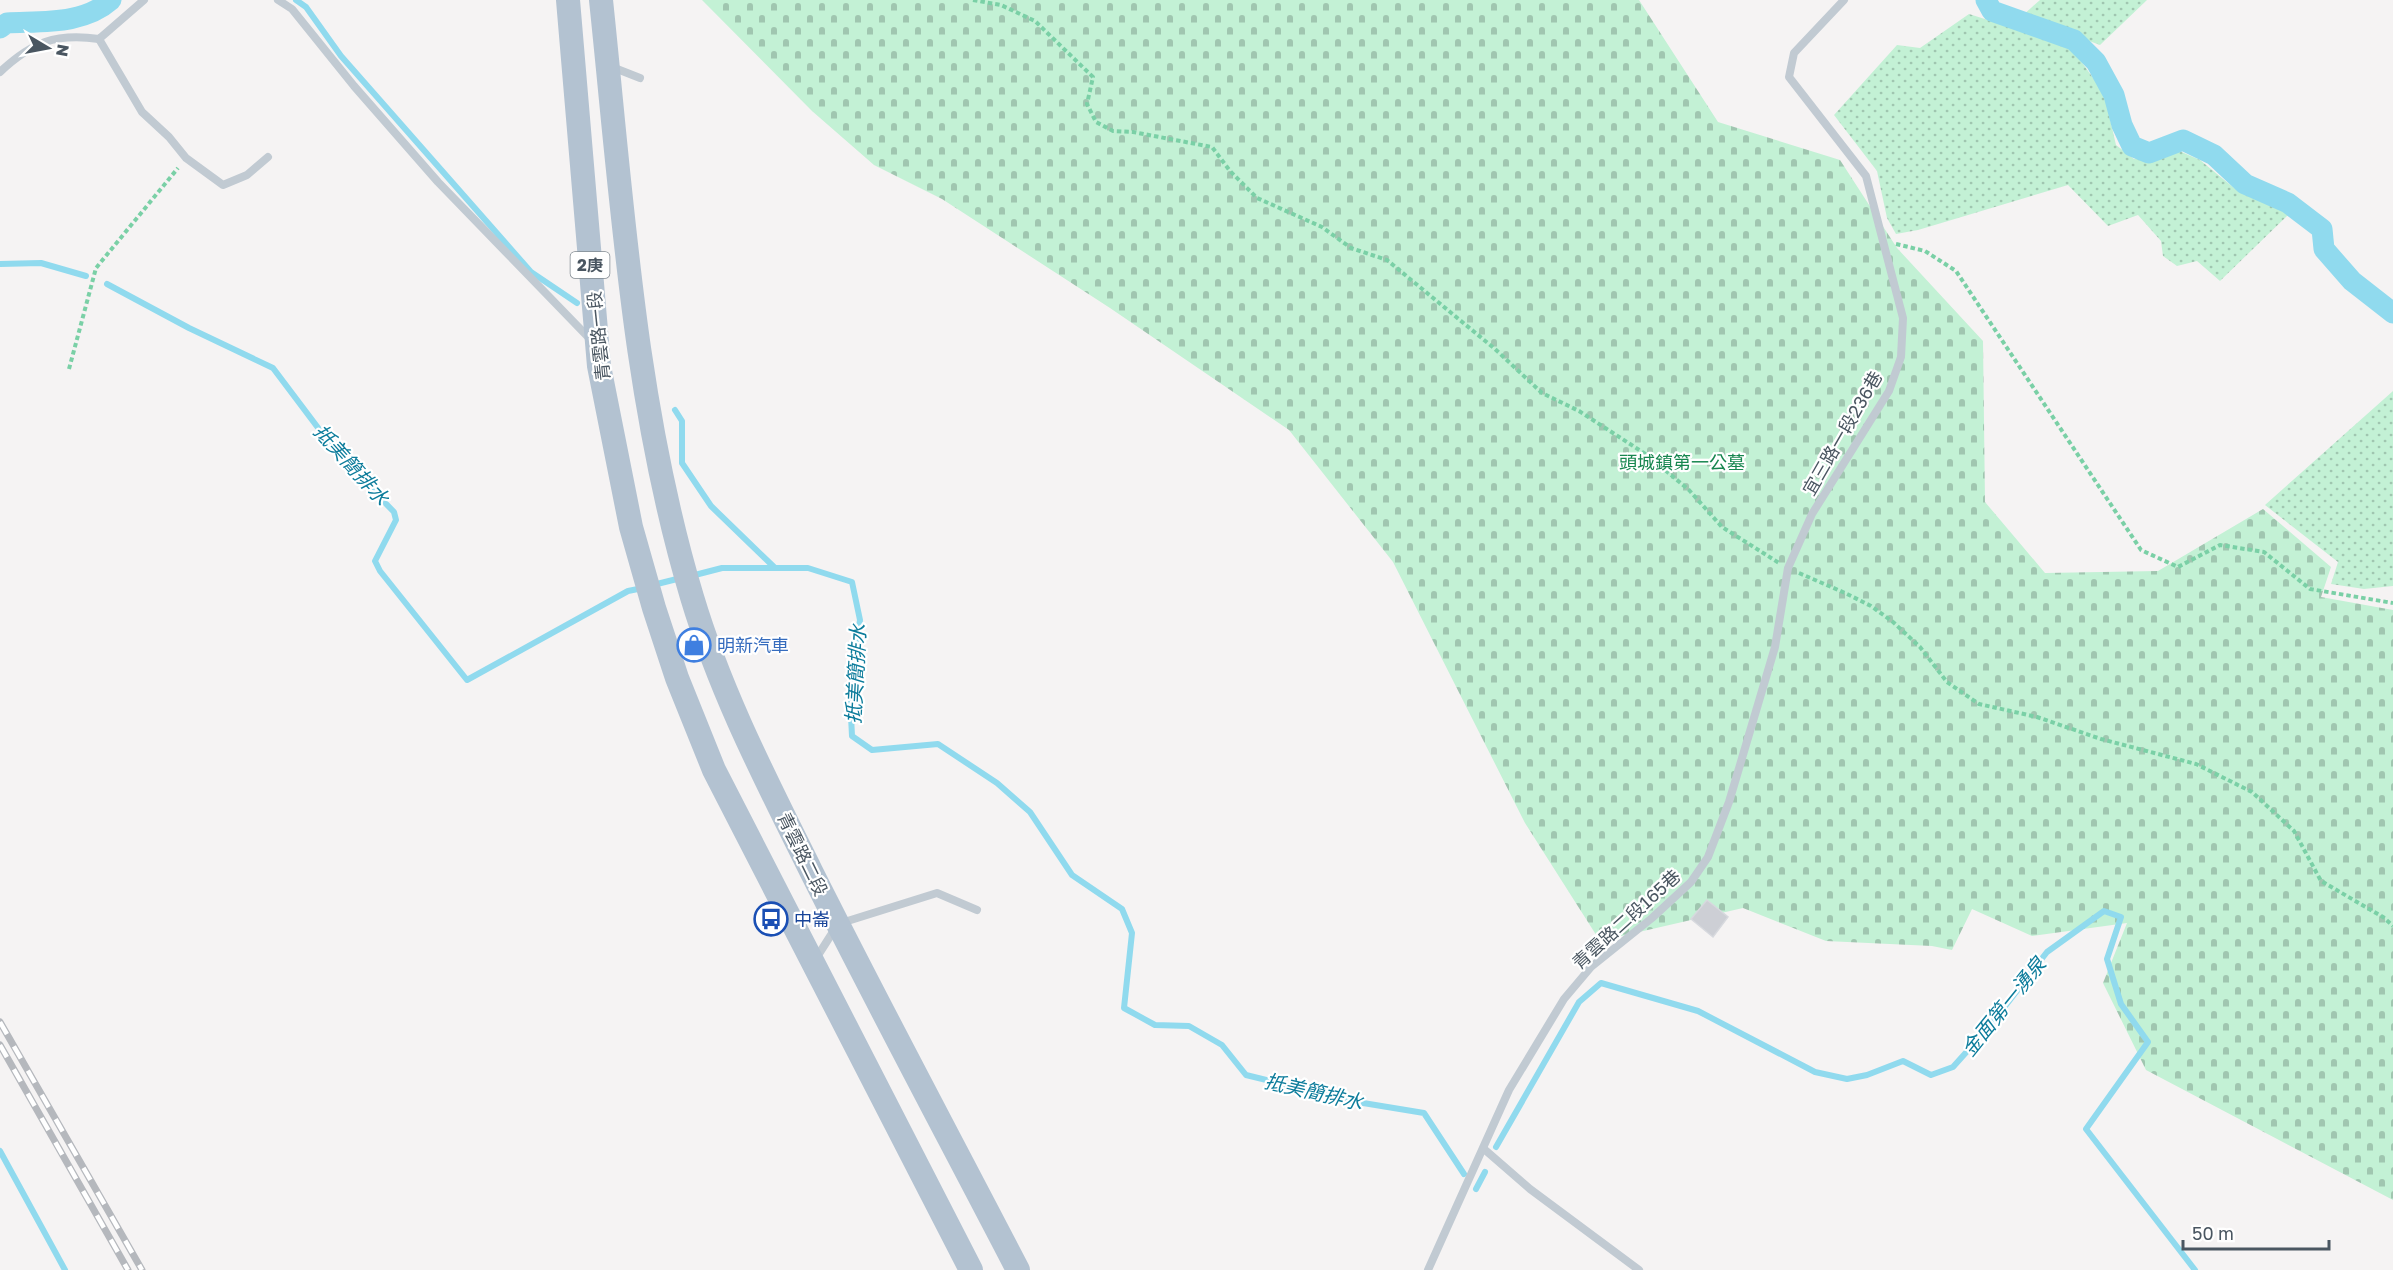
<svg xmlns="http://www.w3.org/2000/svg" width="2393" height="1270" viewBox="0 0 2393 1270" font-family="'Golos Text','Noto Sans TC',sans-serif">
<style>
.grass{fill:url(#grass-dots)}
.cemetery{fill:url(#cemetery-stones)}
.lines{fill:none;stroke-linecap:round;stroke-linejoin:round}
.stream{stroke:#90daee;stroke-width:6}
.canal{stroke:#90daee;stroke-width:21}
.building{fill:#cdcfd5;stroke:#d7d9de;stroke-width:1.5}
.path{stroke:#7ad0a6;stroke-width:4;stroke-dasharray:4.5 3;stroke-linecap:butt}
.service{stroke:#c1cad2;stroke-width:8}
.primary{stroke:#b3c2d1;stroke-width:24}
.rail-casing{stroke:#b5b8bd;stroke-width:7}
.rail{stroke:#fff;stroke-width:4.5;stroke-dasharray:14;stroke-linecap:butt}
.labels{text-anchor:middle;dominant-baseline:central;stroke-width:4.5;stroke-linejoin:round;paint-order:stroke}
.shield{fill:#fff;stroke:#808990;stroke-width:1.5}
.shield-label{font-size:16px;font-weight:bold;fill:#4a5661}
.street-label{font-size:18px;fill:#4a5661;stroke:#fff}
.park-label{font-size:18px;fill:#17864f;stroke:#fff}
.shop-label{font-size:18px;fill:#366cbe;stroke:#fff;text-anchor:start}
.transit-label{font-size:18px;fill:#164399;stroke:#fff;text-anchor:start}
.water-label{font-size:20px;font-style:italic;fill:#0c7c9b;stroke:#fff}
</style>
<defs>
<pattern id="grass-dots" width="8" height="8" patternUnits="userSpaceOnUse" patternTransform="scale(1.5)"><rect width="8" height="8" fill="#c3f1d5"/><path d="M2 2h.1M6 6h.1" fill="none" stroke="#a0c6b0" stroke-width="1.8" stroke-linecap="round"/></pattern>
<pattern id="cemetery-stones" width="16" height="16" patternUnits="userSpaceOnUse" patternTransform="scale(1.5)"><rect width="16" height="16" fill="#c3f1d5"/><path d="M2 7V4a2 2 0 0 1 4 0v3zM10 15v-3a2 2 0 0 1 4 0v3z" fill="#a0c6b0"/></pattern>
</defs>
<rect width="100%" height="100%" fill="#f5f3f3"/>
<!-- grass -->
<g class="grass">
<path d="M2040,0H2147L2100,45L2022,16Z"/>
<path d="M1969,14L2070,46L2104,93L2116,145L2134,159L2177,150L2200,160L2234,188L2289,214L2220,281L2197,261L2177,266L2163,256L2161,241L2138,215L2108,226L2068,185L1918,230L1896,234L1887,218L1877,171L1834,115L1897,45L1920,48Z"/>
<path d="M2393,391V586L2364,589L2331,584L2338,562L2265,505Z"/>
</g>
<!-- cemetery -->
<path class="cemetery" d="M702,0H1639L1718,122L1840,160L1897,248L1983,341L1985,502L2045,573L2158,571L2263,509L2331,567L2321,597L2393,610V1200L2146,1070L2103,983L2127,923L2032,936L1972,909L1952,950L1932,946L1826,941L1743,908L1600,941L1525,823L1393,562L1289,430L1110,308L942,199L874,165L812,111Z"/>
<g class="lines">
<!-- stream -->
<g class="stream">
<path d="M296,0L306,7L341,56L531,272L577,303"/>
<path d="M0,264L41,263L86,276"/>
<path d="M107,284L189,328L273,368L337,453L394,512L396,520L375,561L380,571L467,680L628,591L643,588"/>
<path d="M675,410L682,421V463L711,506L774,567"/>
<path d="M691,576L722,568H808L852,582L860,620L850,696L852,736L872,750L938,744L997,783L1030,812L1072,875L1122,909L1132,933L1124,1008L1155,1025L1189,1026L1222,1045L1246,1075L1351,1101L1424,1113L1464,1174"/>
<path d="M653,585L681,578"/>
<path d="M1496,1147L1579,1002L1601,983L1698,1011L1815,1072L1847,1079L1867,1075L1903,1061L1931,1075L1953,1067L1988,1028L2047,952L2104,911L2121,917L2107,959L2121,1004L2148,1042L2086,1129L2195,1270"/>
<path d="M0,1151L65,1270"/>
<path d="M1476,1189L1485,1172"/>
</g>
<!-- canal -->
<g class="canal">
<path d="M1986,0L1992,11L2074,40L2096,62L2114,95L2122,125L2132,146L2149,153L2183,140L2214,155L2245,184L2288,203L2322,229L2324,249L2352,281L2393,313"/>
<path d="M0,28L7,23C42,21 83,25 111,0"/>
</g>
</g>
<!-- building -->
<path class="building" d="M1707,900L1728,917L1713,937L1691,919Z"/>
<g class="lines">
<!-- path -->
<g class="path">
<path d="M973,0L1001,5L1035,21L1093,77L1087,104L1096,122L1113,131L1133,132L1212,147L1230,171L1257,198L1322,227L1351,248L1387,260L1495,349L1542,393L1579,411L1647,455L1689,490L1722,527L1779,563"/>
<path d="M1896,244L1925,251L1956,271L2141,550L2178,567L2220,545L2264,552L2310,589L2393,603"/>
<path d="M69,369L96,268L178,168"/>
<path d="M1799,573L1845,593L1871,606L1893,622L1920,647L1947,682L1979,704L2037,717L2101,739L2196,764L2252,792L2294,831L2321,881L2383,917L2393,926"/>
</g>
<!-- service -->
<g class="service">
<path d="M278,0L292,9L354,86L438,182L591,340"/>
<path d="M99,39L142,112L169,137L186,158L223,185L247,175L268,157"/>
<path d="M612,67L640,78"/>
<path d="M0,72C32,42 55,33 99,39L144,0"/>
<path d="M815,960L838,924L937,893L977,910"/>
<path d="M1484,1149L1530,1189L1639,1270"/>
<path d="M1428,1270L1509,1090L1564,999L1591,967L1652,918L1691,882L1708,857L1729,802L1775,647L1788,568L1812,514L1889,391L1901,357L1903,318L1866,176L1789,77L1794,53L1844,0"/>
</g>
<!-- primary -->
<g class="primary">
<path d="M568,0L599,366L631,527L654,608L677,678L714,770L971,1270"/>
<path d="M601,0C622,200 634,404 692,597C721,694 767,782 811,871C878,1005 949,1137 1018,1270"/>
</g>
<defs>
<g id="rail">
<path d="M0,1022L142,1270"/>
<path d="M0,1045L128,1270"/>
</g>
</defs>
<!-- rail casing -->
<use href="#rail" class="rail-casing"/>
<!-- rail -->
<use href="#rail" class="rail"/>
</g>
<!-- icons -->
<defs>
<symbol id="shop-ring" viewBox="-11 -11 22 22"><circle r="9.5" fill="#fff" stroke="#3f7fe0" stroke-width="1.5"/><path d="M-5-2.5h2.3a2.7 3.5 0 0 1 5.4 0H5L5.5 6h-11ZM-1.5-2.5h3a1.5 2.3 0 0 0-3 0Z" fill="#3f7fe0"/></symbol>
<symbol id="bus-ring" viewBox="-11 -11 22 22"><circle r="9.5" fill="#fff" stroke="#1a4fb4" stroke-width="1.5"/><path d="M-5-6H5V4H4V6H2V4H-2V6H-4V4H-5ZM-3.5-4V0h7V-4ZM-3.5 1.2v1.5H-2V1.2ZM2 1.2v1.5H3.5V1.2Z" fill="#1a4fb4"/></symbol>
</defs>
<g fill-rule="evenodd">
<use href="#shop-ring" x="675" y="626" width="38" height="38"/>
<use href="#bus-ring" x="752" y="900" width="38" height="38"/>
</g>
<g class="labels">
<!-- shield labels -->
<rect class="shield" x="570.5" y="252" width="39" height="26" rx="4.5"/>
<g class="shield-label">
<text x="590" y="265">2庚</text>
</g>
<!-- street labels -->
<g class="street-label">
<text transform="translate(598 336) rotate(-96)">青雲路一段</text>
<text transform="translate(1842 433) rotate(-60)">宜三路一段236巷</text>
<text transform="translate(803 854) rotate(64)">青雲路二段</text>
<text transform="translate(1626 919) rotate(-42)">青雲路二段165巷</text>
</g>
<!-- park labels -->
<g class="park-label">
<text x="1682" y="462">頭城鎮第一公墓</text>
</g>
<!-- shop labels -->
<g class="shop-label">
<text x="717" y="645">明新汽車</text>
</g>
<!-- transit labels -->
<g class="transit-label">
<text x="794" y="919">中崙</text>
</g>
<!-- water labels -->
<g class="water-label">
<text transform="translate(352 464) rotate(48)">抵美簡排水</text>
<text transform="translate(855 674) rotate(-87)">抵美簡排水</text>
<text transform="translate(2003 1006) rotate(-51)">金面第一湧泉</text>
<text transform="translate(1314 1091) rotate(13)">抵美簡排水</text>
</g>
</g>
<!-- north arrow -->
<g transform="translate(48 48) rotate(100)" stroke="#ffffff" stroke-width="4.5" paint-order="stroke">
<path d="M0-4.5L10 22L0 15L-10 22Z" fill="#4a5661"/>
<text y="-9" font-size="16" font-weight="bold" text-anchor="middle" fill="#4a5661">N</text>
</g>
<!-- scale -->
<path d="M2183 1240v9h146v-9" fill="none" stroke="#4a5661" stroke-width="3"/>
<text x="2192" y="1240" font-size="18" fill="#4a5661" stroke="#ffffff" stroke-width="4.5" paint-order="stroke">50 m</text>
</svg>
